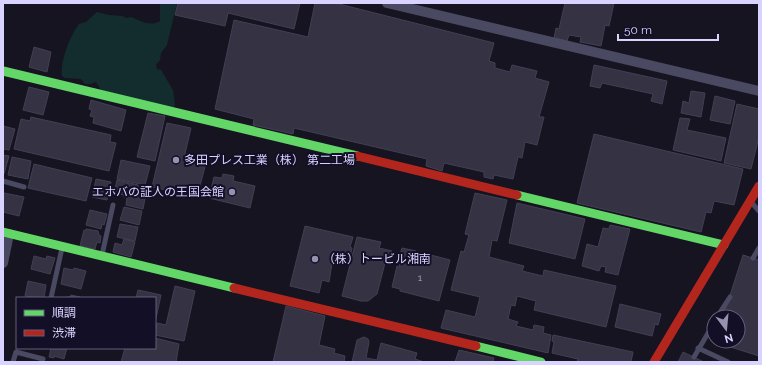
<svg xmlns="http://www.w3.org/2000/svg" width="762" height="365" viewBox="0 0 762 365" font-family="Raleway,'Noto Sans JP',sans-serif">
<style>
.green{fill:#132c2d}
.building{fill:#343243;stroke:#433f54}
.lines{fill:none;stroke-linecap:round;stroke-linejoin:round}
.lane{stroke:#4a4962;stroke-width:5}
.street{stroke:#4a4962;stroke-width:10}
.fast{stroke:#63d668;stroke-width:9}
.jam{stroke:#b3261e;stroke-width:9}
.poi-dot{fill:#9591b1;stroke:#130f26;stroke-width:1.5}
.labels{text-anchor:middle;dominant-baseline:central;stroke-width:4;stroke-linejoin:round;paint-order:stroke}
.number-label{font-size:10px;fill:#b0acd0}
.poi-label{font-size:12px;fill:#d9d4ff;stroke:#130f26;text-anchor:start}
</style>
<rect width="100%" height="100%" fill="#161421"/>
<!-- green -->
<path class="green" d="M160,3H177L167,45L161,53L160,60L156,65L157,69L161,70L173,90L175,105L172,110L101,90L96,82L90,84H85L81,79L65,78L62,76C60,61 70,36 79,24L86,22L97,12L109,15L122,16L126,18L131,17C141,21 150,27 160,21Z"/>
<!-- building -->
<g class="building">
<path d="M178,3H300L294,29L228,13L225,26L175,15Z"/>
<path d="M315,3H335L494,43L489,61L495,63V68L510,72L512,65L537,71L535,78L549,82L539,117H544L537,145L525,142L522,158L518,157L513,179L494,175L493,179L484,177V172L444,163L442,171L426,166L427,159L294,128L293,134L253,125L254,119L215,109L234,20L308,37Z"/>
<path d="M565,3H614L609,26L605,25L601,46L580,42L581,37L569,35L567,41L554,38L556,28L559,29Z"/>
<path d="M34,47L51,52L47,72L29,67Z"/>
<path d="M594,65L667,81L662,104L651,101L653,94L602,83L600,88L590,86Z"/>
<path d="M29,87L49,92L43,115L23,110Z"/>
<path d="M691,91L705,93L701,117L681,113L683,101L689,103Z"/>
<path d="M715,96L735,101L730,124L710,120Z"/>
<path d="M91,100L126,110L121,131L93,123L94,117L90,116L92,110L89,109Z"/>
<path d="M737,104L759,109V137L751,169L724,163Z"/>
<path d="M148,113L165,116L155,161L137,157Z"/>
<path d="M31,117L111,135L110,142L116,143L109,171L14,149L21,119L30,121Z"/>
<path d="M680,118L690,119L687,130L726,138L721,161L673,150Z"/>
<path d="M167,123L191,128L184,158L206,163L197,197L152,187Z"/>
<path d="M3,126L15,129L9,150L3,149Z"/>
<path d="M594,134L743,169L734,205L714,201L711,213L706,212L701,232L577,203Z"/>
<path d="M3,155L9,156L4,174H3Z"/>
<path d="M12,157L31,161L28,179L8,175Z"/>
<path d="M121,160L150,166L145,185L117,179Z"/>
<path d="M34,164L92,178L86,201L28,188Z"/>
<path d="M223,174L234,176L233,181L255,186L250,208L209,198L214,177L222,178Z"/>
<path d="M96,179L111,182L107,200L92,197Z"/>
<path d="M117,180L138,185V187L147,188L143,209L126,205L127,198L124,197V195L114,193Z"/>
<path d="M4,193L24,197L19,216L3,212Z"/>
<path d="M475,193L507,200L497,241L492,240L489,257L524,266L522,271L543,276L544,270L616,286L606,327L534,310L536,301L517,296L515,306L511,305L508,319L518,322L516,326L533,330L534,325L544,327L543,333L551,335L548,353L441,328L446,310L475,317L480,297L451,290L461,251L464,252L469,235L465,234Z"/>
<path d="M517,203L585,219L575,259L509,243Z"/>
<path d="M124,207L142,211L139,225L120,220Z"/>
<path d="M90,210L107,214L104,225L102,224L101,229L86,225Z"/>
<path d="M120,224L138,227L135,241L117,237Z"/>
<path d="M610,225L630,229L618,275L605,272L606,267L601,266L599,271L582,266L587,244L598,247L603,228L609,229Z"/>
<path d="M305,226L353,237L350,247L352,248L349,261L333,257L329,282L322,280L319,293L290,286Z"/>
<path d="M86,229L98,231L99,235L101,236L100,243L97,242L95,249L80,246L84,230L85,231Z"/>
<path d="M357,237L381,242L379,248L392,251L389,264L385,263L377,294L368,301H361L342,296Z"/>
<path d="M124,239L135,242L131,257L113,252L115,243L122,245Z"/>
<path d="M402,248L416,251L415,253L426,256L427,254L450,260L439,301L400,291V289L392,287L397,266L399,267L403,254H400Z"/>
<path d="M743,255L759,260V356L715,342L716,341H738V317H723Z"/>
<path d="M34,256L46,259L47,256L55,258L50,274L31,269Z"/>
<path d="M64,268L73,270L74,268L86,271L81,289L61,284Z"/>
<path d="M28,281L46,285L44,298L25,296Z"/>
<path d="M175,286L195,291L184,341L155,335L157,323L166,325Z"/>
<path d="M138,290L161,295L155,323V298H136Z"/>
<path d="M71,295L80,297L79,298H67V297H70Z"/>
<path d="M620,304L661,314L658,325L655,324L652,336L615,327Z"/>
<path d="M286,306L325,316L319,345L335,349L334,353L345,356L344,362H273Z"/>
<path d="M553,335L633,352L631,362H577L578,359L552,353L554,342L552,341Z"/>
<path d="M364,337L368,339L369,342L366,358L377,360L381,343L417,353L415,359L424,362H352L357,340Z"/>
<path d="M155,338L179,344L176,362H121L125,348H155Z"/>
<path d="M51,348H67L64,359L54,356V358L49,357Z"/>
<path d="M459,350L494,358L493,362H455Z"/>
<path d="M683,352L704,362H678Z"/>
</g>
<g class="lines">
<!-- lane -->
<g class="lane">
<path d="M3,181L24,187"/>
<path d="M751,202L759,211"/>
<path d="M102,255L113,205"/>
<path d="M753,258L759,248"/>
<path d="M51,298L62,248"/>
<path d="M717,317L730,297"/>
<path d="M698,348L728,362"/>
<path d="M694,357L714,323"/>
<path d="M13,362L16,352L43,359"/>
</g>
<!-- street -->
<g class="street">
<path d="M387,3L759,91"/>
<path d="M3,263L9,234"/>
</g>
<!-- fast -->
<g class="fast">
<path d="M3,71L357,156"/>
<path d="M517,195L724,245"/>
<path d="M3,232L234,288"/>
<path d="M476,346L541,362"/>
</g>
<!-- jam -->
<g class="jam">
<path d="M357,156L517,195"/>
<path d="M234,288L476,346"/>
<path d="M654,362L759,186"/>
</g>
</g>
<!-- markers -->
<g class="poi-dot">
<circle cx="176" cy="160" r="4"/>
<circle cx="232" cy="192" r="4"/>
<circle cx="315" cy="259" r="4"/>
</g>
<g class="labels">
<!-- number labels -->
<g class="number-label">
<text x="420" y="277">1</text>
</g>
<!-- poi labels -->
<g class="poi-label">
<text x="184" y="160">多田プレス工業（株） 第二工場</text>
<text x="224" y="192" text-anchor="end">エホバの証人の王国会館</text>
<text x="323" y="259">（株）トービル湘南</text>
</g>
</g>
<!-- border -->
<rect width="762" height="365" fill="none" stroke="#d9d4ff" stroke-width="8"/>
<!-- legend -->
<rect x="16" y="297" width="140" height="52" fill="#130f26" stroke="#625e7d"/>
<rect x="24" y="310" width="20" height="6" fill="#63d668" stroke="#625e7d"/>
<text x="52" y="317" font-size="12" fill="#d9d4ff">順調</text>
<rect x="24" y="330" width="20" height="6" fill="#b3261e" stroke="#625e7d"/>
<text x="52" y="337" font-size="12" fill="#d9d4ff">渋滞</text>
<!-- north arrow -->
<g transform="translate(726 329) rotate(164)"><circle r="19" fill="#130f26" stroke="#625e7d"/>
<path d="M0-3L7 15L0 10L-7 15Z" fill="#9591b1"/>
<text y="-6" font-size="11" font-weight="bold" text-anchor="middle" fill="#d9d4ff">N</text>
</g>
<!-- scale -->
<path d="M618 34v6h100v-6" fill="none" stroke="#d9d4ff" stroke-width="2"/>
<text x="624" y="34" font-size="12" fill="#d9d4ff" stroke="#130f26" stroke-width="3" paint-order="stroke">50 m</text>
</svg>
